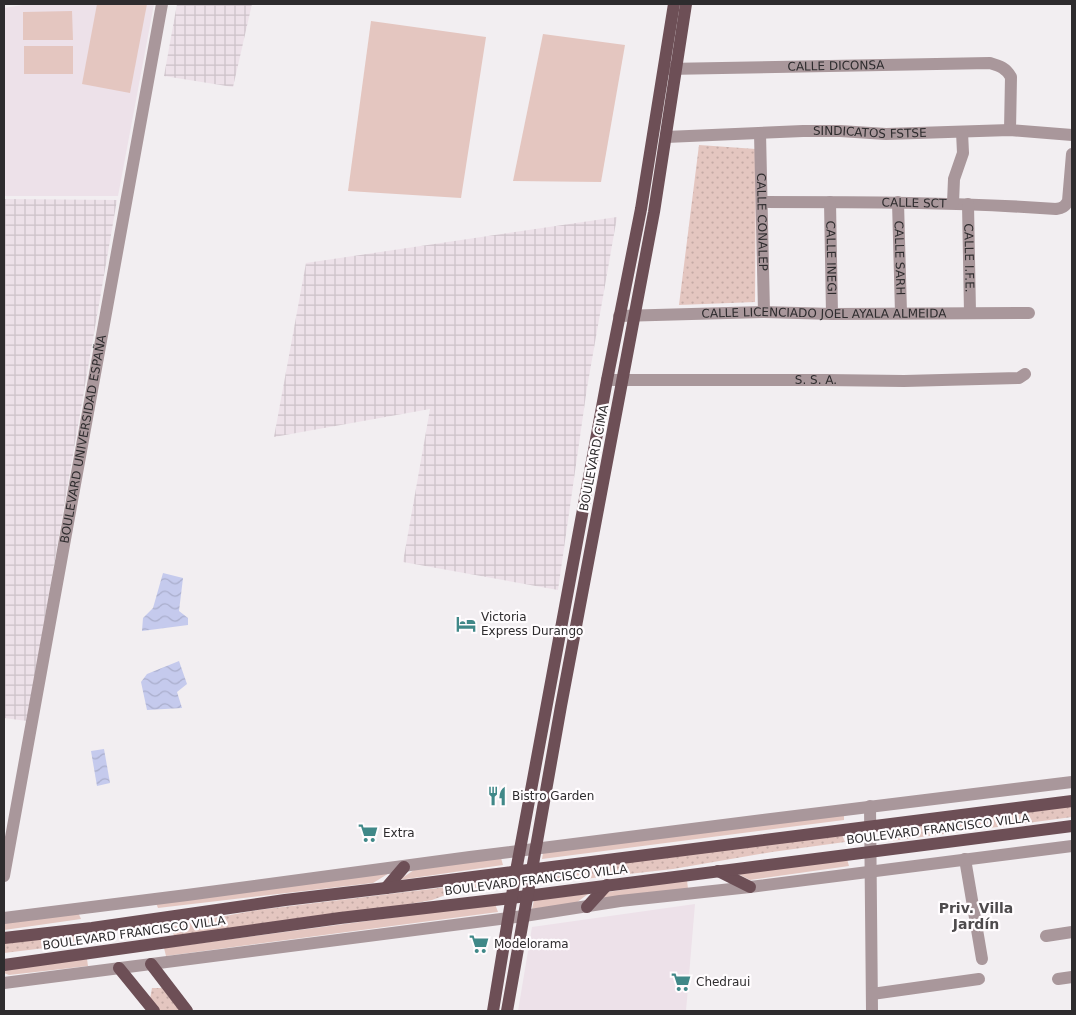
<svg xmlns="http://www.w3.org/2000/svg" width="1076" height="1015" viewBox="0 0 1076 1015" font-family="'DejaVu Sans',sans-serif">
<style>
.built{fill:#ede1e9}
.industrial{fill:url(#industrial-grid)}
.green{fill:#e4c6c0}
.park{fill:url(#park-dots)}
.water{fill:url(#water-waves)}
.lines{fill:none;stroke-linecap:round;stroke-linejoin:round}
.minor{stroke:#a9979b;stroke-width:12}
.major{stroke:#6d4f56;stroke-width:12}
.labels{text-anchor:middle;dominant-baseline:central;stroke-width:4.5;stroke-linejoin:round;paint-order:stroke}
.street-label{font-size:12px;fill:#2e2c2e;stroke:#fffcfe}
.poi-label{font-size:12px;fill:#2e2c2e;stroke:#fffcfe;text-anchor:start}
.neighbourhood-label{font-size:14px;font-weight:bold;fill:#4e4b4d;stroke:#fffcfe}
</style>
<defs>
<pattern id="industrial-grid" width="8" height="8" patternUnits="userSpaceOnUse" patternTransform="scale(1.25)"><rect width="8" height="8" fill="#ede1e9"/><path d="M0 4h8M4 0v8" fill="none" stroke="#ccc1c8"/></pattern>
<pattern id="park-dots" width="8" height="8" patternUnits="userSpaceOnUse" patternTransform="scale(1.25)"><rect width="8" height="8" fill="#e4c6c0"/><path d="M2 2h.1M6 6h.1" fill="none" stroke="#c4aaa5" stroke-width="1.8" stroke-linecap="round"/></pattern>
<pattern id="water-waves" width="16" height="10" patternUnits="userSpaceOnUse" patternTransform="scale(1.25)"><rect width="16" height="10" fill="#c5caed"/><path d="M0 5q4-4 8 0t8 0" fill="none" stroke="#aaaecc"/></pattern>
</defs>
<rect width="100%" height="100%" fill="#f2eef1"/>
<!-- built -->
<g class="built">
<path d="M29,4H154L118,196H4V8Z"/>
<path d="M695,904L686,1011H518L532,927Z"/>
</g>
<!-- industrial -->
<g class="industrial">
<path d="M177,4H252L233,87L164,76Z"/>
<path d="M4,199L117,200L27,721L4,718Z"/>
<path d="M617,217L587,388L558,590L403,562L430,409L274,437L306,263Z"/>
</g>
<!-- green -->
<g class="green">
<path d="M97,4H147L130,93L82,84Z"/>
<path d="M72,11L73,40H23V12Z"/>
<path d="M371,21L486,37L461,198L348,191Z"/>
<path d="M543,34L625,45L601,182L513,181Z"/>
<rect x="24" y="46" width="49" height="28"/>
<path d="M844,813V820L542,859L543,853Z"/>
<path d="M501,858L503,865L399,880L414,870Z"/>
<path d="M847,859L849,866L750,880L736,873Z"/>
<path d="M391,872L373,883L158,908L156,903Z"/>
<path d="M687,880L688,889L599,900L608,892Z"/>
<path d="M588,894L576,903L532,909L534,900Z"/>
<path d="M495,904L498,912L166,956L164,948Z"/>
<path d="M77,910L81,919L4,930V921Z"/>
<path d="M87,959L88,966L9,975L4,973V968Z"/>
</g>
<!-- park -->
<g class="park">
<path d="M699,145L756,149L755,302L679,305Z"/>
<path d="M1072,806V817L891,841L890,830Z"/>
<path d="M840,830L845,842L772,852L673,869L549,883L547,875L582,871L610,863Z"/>
<path d="M496,881L499,887L451,893L432,900L393,907L174,936L171,926L258,910Z"/>
<path d="M83,932L86,943L4,953V942Z"/>
<path d="M152,988H162L180,1011H160L150,999Z"/>
</g>
<!-- water -->
<g class="water">
<path d="M163,573L183,578L179,611L188,618V625L142,631L143,618L153,608Z"/>
<path d="M179,661L187,684L177,692L182,708L147,710L141,682L147,674Z"/>
<path d="M104,749L110,783L97,786L91,751Z"/>
</g>
<g class="lines">
<!-- minor -->
<g class="minor">
<path id="s1" d="M666,69L990,63C1000,66 1006,68 1011,77L1010,130"/>
<path id="s2" d="M760,133L764,312"/>
<path id="s3" d="M666,137L803,131H840L886,134L1010,130L1072,135"/>
<path id="s4" d="M762,202C860,202 958,202 1056,209C1062,208 1065,207 1068,201L1072,154"/>
<path id="s5" d="M830,202L832,314"/>
<path id="s6" d="M898,202L901,313"/>
<path d="M953,203L954,179L963,153L962,132"/>
<path id="s7" d="M968,204L970,313"/>
<path id="s8" d="M619,316L764,312L832,314L1029,313"/>
<path id="s9" d="M607,380H825L904,381L1019,378L1025,374"/>
<path d="M870,806L872,1011"/>
<path d="M965,859L982,959"/>
<path id="s10" d="M4,876L162,4"/>
<path d="M4,918L187,895L470,857L763,820L1072,782"/>
<path d="M1046,936L1072,932"/>
<path d="M1058,979L1072,977"/>
<path d="M4,983L524,916L620,901L750,887L1072,846"/>
<path d="M872,994L979,979"/>
</g>
<!-- major -->
<g class="major">
<path d="M718,871L750,887"/>
<path d="M386,888L404,867"/>
<path d="M587,907L607,885"/>
<path d="M4,938L92,928L285,900L386,888L1072,801"/>
<path d="M151,964L187,1011"/>
<path d="M4,965L340,918L511,898L1072,826"/>
<path d="M119,968L154,1011"/>
<path d="M493,1011L516,871L607,380L641,209L674,4"/>
<path d="M507,1011L561,706L654,212L686,4"/>
</g>
</g>
<!-- icons -->
<defs>
<symbol id="hotel-bare" viewBox="-9 -9 18 18"><path d="M-6-4.5h1.5V1H6V5H4.5V3h-9V5H-6ZM-4 0a1.8 1.8 0 1 1 3.6 0ZM.5 0V-2.5h3Q6-2.5 6 0Z" fill="#408888" stroke="#fffcfe" stroke-width="2.5" paint-order="stroke"/></symbol>
<symbol id="restaurant-bare" viewBox="-9 -9 18 18"><path d="M-5-6h1v4h1v-4h1v4h1v-4h1v5L-1.5 .5V6h-2V.5L-5-1ZM5-6V6H3V1.5H1.5Q1.5-4 5-6Z" fill="#408888" stroke="#fffcfe" stroke-width="2.5" paint-order="stroke"/></symbol>
<symbol id="supermarket-bare" viewBox="-9 -9 18 18"><path d="M-6-5.5h2.5l.6 2H6L4.5 2H-2.5L-4.4-4H-6ZM-1.5 3.2a1.3 1.3 0 1 0 .1 0ZM3 3.2a1.3 1.3 0 1 0 .1 0Z" fill="#408888" stroke="#fffcfe" stroke-width="2.5" paint-order="stroke"/></symbol>
</defs>
<g fill-rule="evenodd">
<use href="#hotel-bare" x="452" y="610" width="28" height="28"/>
<use href="#restaurant-bare" x="483" y="782" width="28" height="28"/>
<use href="#supermarket-bare" x="354" y="819" width="28" height="28"/>
<use href="#supermarket-bare" x="465" y="930" width="28" height="28"/>
<use href="#supermarket-bare" x="667" y="968" width="28" height="28"/>
</g>
<g class="labels">
<!-- street labels -->
<g class="street-label">
<text stroke="none"><textPath href="#s1" startOffset="170">CALLE DICONSA</textPath></text>
<text stroke="none"><textPath href="#s3" startOffset="204">SINDICATOS FSTSE</textPath></text>
<text stroke="none"><textPath href="#s4" startOffset="152">CALLE SCT</textPath></text>
<text stroke="none"><textPath href="#s2" startOffset="89">CALLE CONALEP</textPath></text>
<text stroke="none"><textPath href="#s5" startOffset="56">CALLE INEGI</textPath></text>
<text stroke="none"><textPath href="#s6" startOffset="56">CALLE SARH</textPath></text>
<text stroke="none"><textPath href="#s7" startOffset="54">CALLE I.F.E.</textPath></text>
<text stroke="none"><textPath href="#s8" startOffset="205">CALLE LICENCIADO JOEL AYALA ALMEIDA</textPath></text>
<text stroke="none"><textPath href="#s9" startOffset="209">S. S. A.</textPath></text>
<text stroke="none"><textPath href="#s10" startOffset="444">BOULEVARD UNIVERSIDAD ESPAÑA</textPath></text>
<text transform="translate(594 458) rotate(-79)">BOULEVARD CIMA</text>
<text transform="translate(938 829) rotate(-7)">BOULEVARD FRANCISCO VILLA</text>
<text transform="translate(536 880) rotate(-7)">BOULEVARD FRANCISCO VILLA</text>
<text transform="translate(134 933) rotate(-8)">BOULEVARD FRANCISCO VILLA</text>
</g>
<!-- poi labels -->
<g class="poi-label">
<text x="481" y="617">Victoria<tspan x="481" dy="14">Express Durango</tspan></text>
<text x="512" y="796">Bistro Garden</text>
<text x="383" y="833">Extra</text>
<text x="494" y="944">Modelorama</text>
<text x="696" y="982">Chedraui</text>
</g>
<!-- neighbourhood labels -->
<g class="neighbourhood-label">
<text x="976" y="908">Priv. Villa<tspan x="976" dy="16">Jardín</tspan></text>
</g>
</g>
<!-- border -->
<rect width="1076" height="1015" fill="none" stroke="#2e2c2e" stroke-width="10"/>
</svg>
